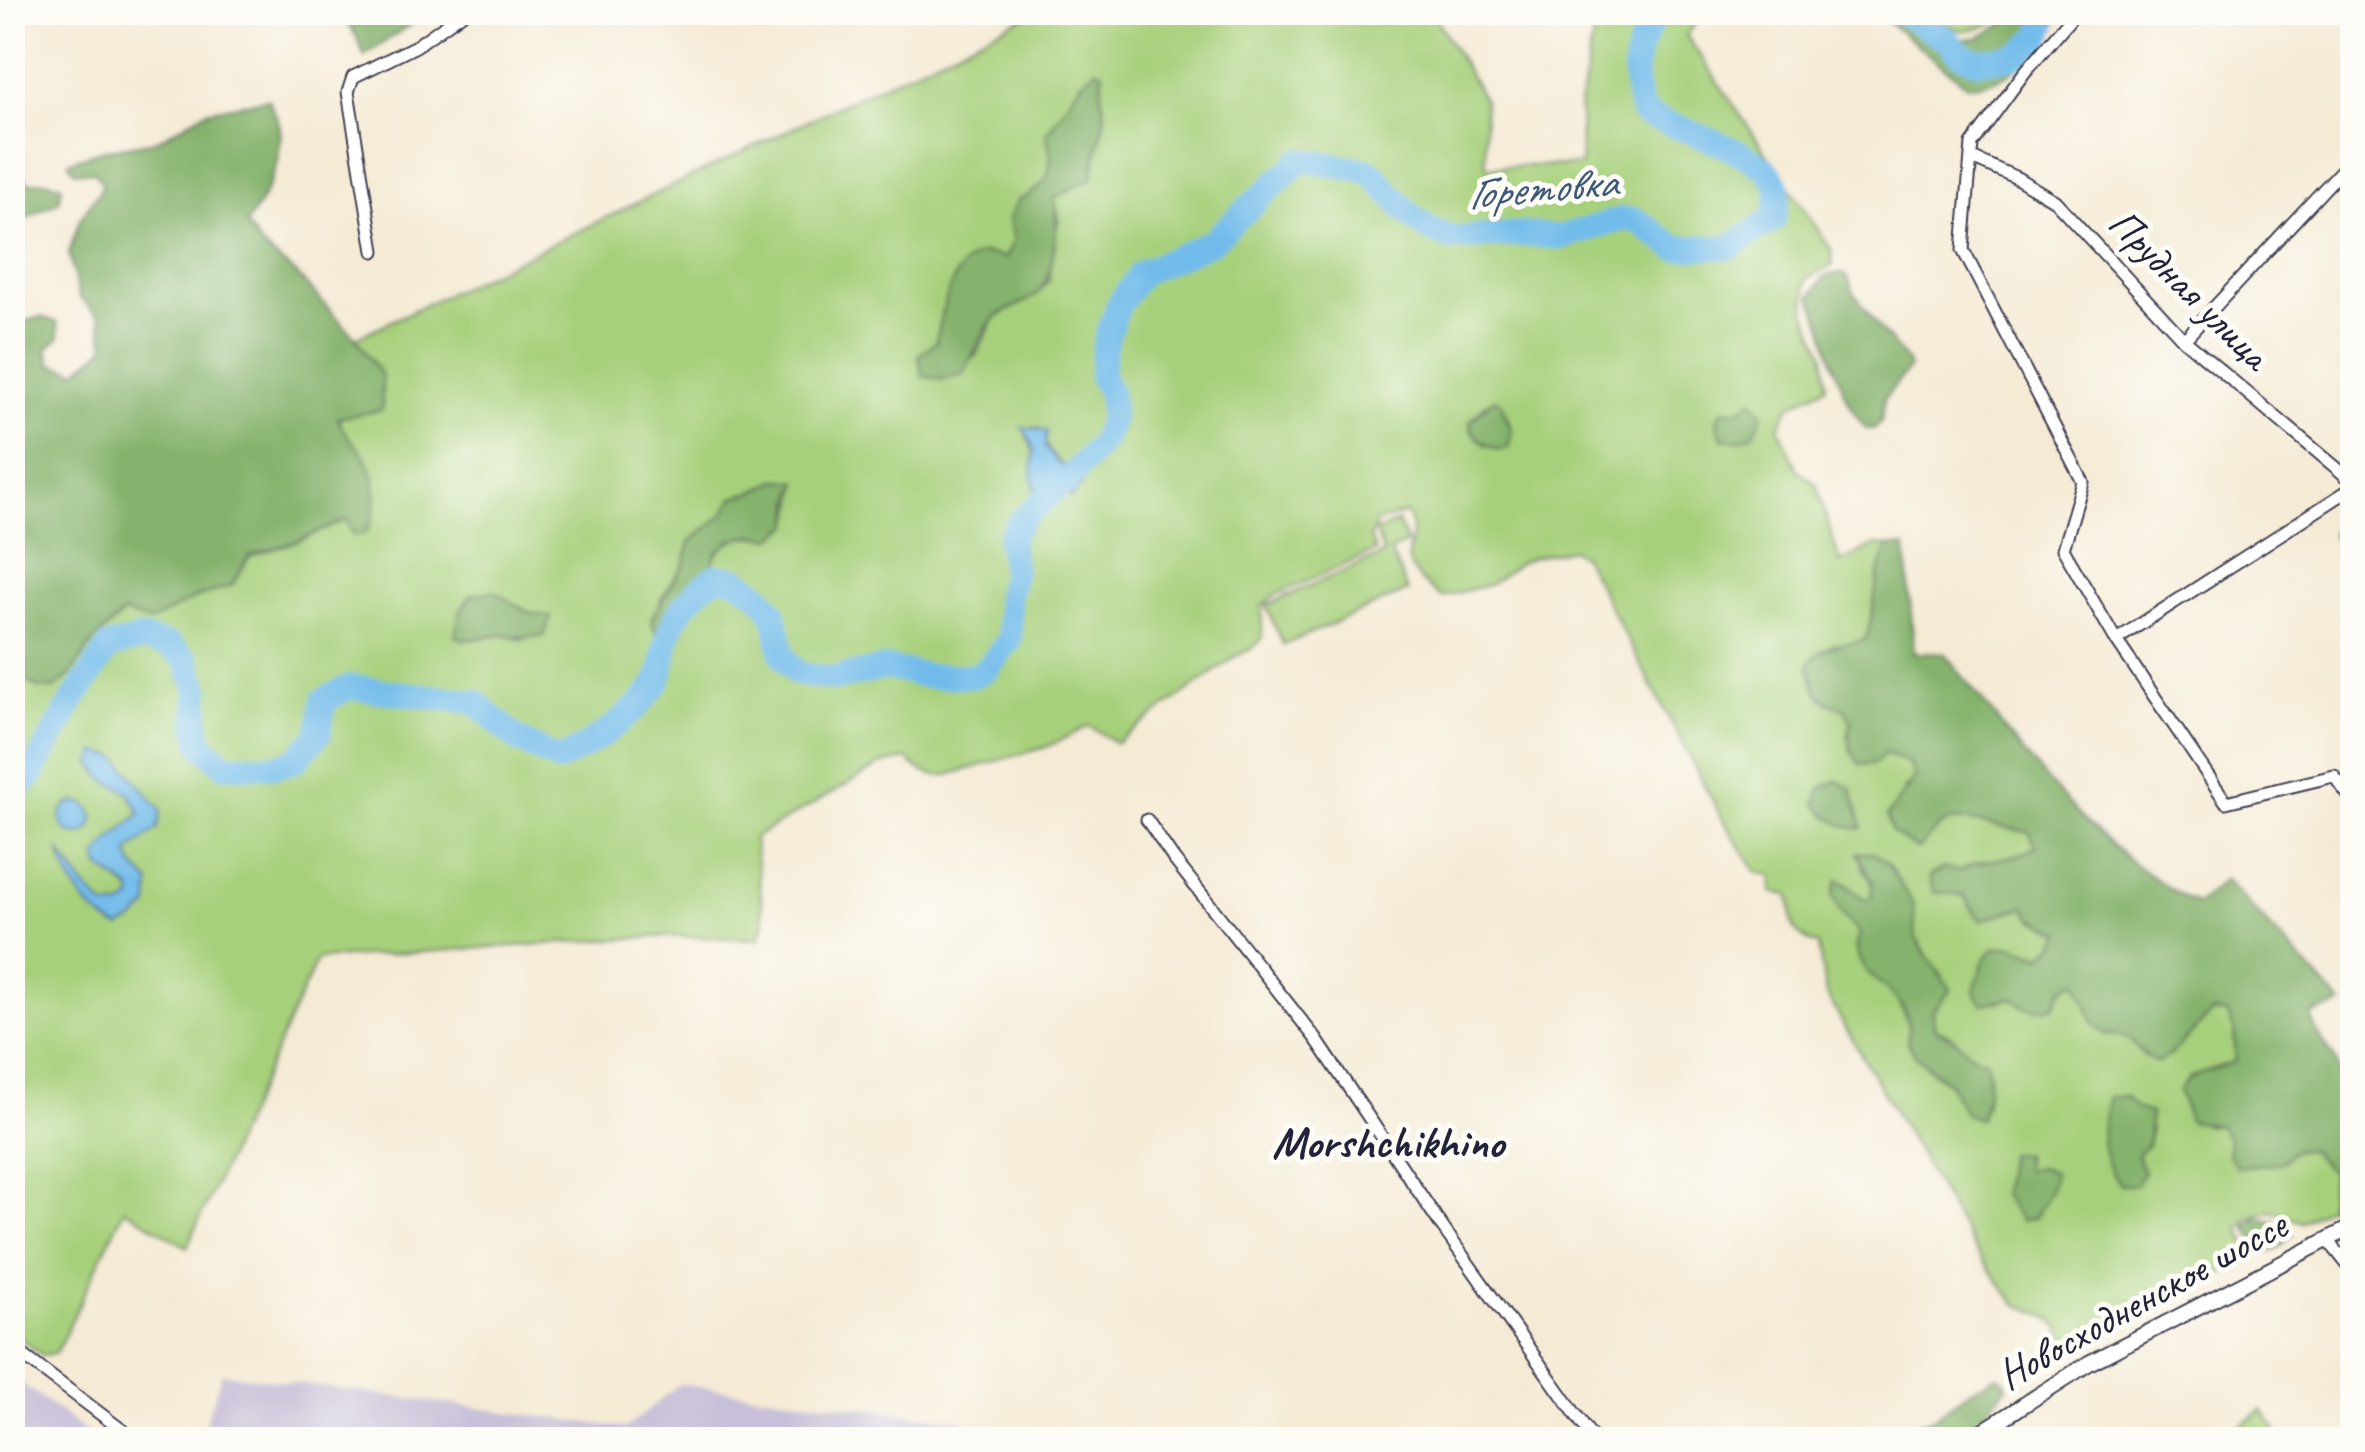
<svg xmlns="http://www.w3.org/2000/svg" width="2365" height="1452" viewBox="0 0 2365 1452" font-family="Caveat,sans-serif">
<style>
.industrial{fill:#c8c0d8}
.green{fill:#a7d07c;stroke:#64795c;stroke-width:2.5;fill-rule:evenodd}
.forest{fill:#85b26c;stroke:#546a54;stroke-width:2.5}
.water{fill:#72bceb;stroke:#4a6f93;stroke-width:2.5}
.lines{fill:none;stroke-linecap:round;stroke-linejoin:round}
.river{stroke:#72bceb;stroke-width:25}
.minor-casing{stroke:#424052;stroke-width:15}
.tertiary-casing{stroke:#424052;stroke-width:18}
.minor{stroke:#fff;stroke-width:11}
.tertiary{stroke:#fff;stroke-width:14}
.labels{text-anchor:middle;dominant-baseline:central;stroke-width:10;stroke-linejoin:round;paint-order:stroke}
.street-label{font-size:42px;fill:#22223b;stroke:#fdfcf7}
.water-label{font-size:45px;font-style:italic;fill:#3e5879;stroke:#fdfcf7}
.neighbourhood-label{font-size:45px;font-weight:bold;fill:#22223b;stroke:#fdfcf7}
</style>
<rect width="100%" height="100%" fill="#fdfcf7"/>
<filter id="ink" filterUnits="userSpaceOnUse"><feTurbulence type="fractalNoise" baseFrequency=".01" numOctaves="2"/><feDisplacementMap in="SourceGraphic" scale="20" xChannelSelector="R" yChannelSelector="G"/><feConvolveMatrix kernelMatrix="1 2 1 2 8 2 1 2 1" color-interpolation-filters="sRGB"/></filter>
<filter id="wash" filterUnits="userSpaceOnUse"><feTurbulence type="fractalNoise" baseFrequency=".0048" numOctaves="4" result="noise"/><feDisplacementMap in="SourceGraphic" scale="40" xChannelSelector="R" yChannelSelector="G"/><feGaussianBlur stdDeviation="2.25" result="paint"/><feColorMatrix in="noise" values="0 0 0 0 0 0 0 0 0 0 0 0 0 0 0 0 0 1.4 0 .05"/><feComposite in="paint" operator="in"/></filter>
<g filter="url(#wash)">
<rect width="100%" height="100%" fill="#f5ebd5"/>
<!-- industrial -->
<g class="industrial">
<path d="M222,1373L626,1428L680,1384L962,1421L969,1439H200Z"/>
<path d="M12,1376L87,1432L97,1439H13Z"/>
</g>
<!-- green -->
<g class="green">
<path d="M1032,13H1433L1484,100L1486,167L1581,165L1580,104L1597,13H1705L1686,35L1831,249L1833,264L1806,279L1805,311L1824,354L1827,386L1789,407L1779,427L1798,470L1816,484L1840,562L1876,545L1889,546C1873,575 1877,610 1865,640L1849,645L1833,644L1809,664C1814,689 1817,703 1844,708L1852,722L1847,737L1909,764L1915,778L1904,789L1892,832L1917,849C1927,841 1936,826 1948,822C1967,816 2008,830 2029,832L2036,846C2013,863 1984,855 1960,871L1964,895L1980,920L2025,907L2034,919L2062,932L2054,946L2041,956L2011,946L1997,1002L2012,998L2025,1007L2054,1006L2063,988L2077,981L2085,994L2088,1010L2106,1034C2125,1034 2133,1040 2144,1056H2171L2179,1042L2213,1012L2228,1014L2234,1029L2236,1061L2190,1077L2180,1090L2185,1106L2204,1125L2220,1126L2229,1139L2237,1167L2282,1162L2294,1150H2310L2332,1173L2328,1207L2302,1222L2270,1210L2248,1218L2239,1228L2252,1257L2089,1342L2065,1340L2058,1326L2047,1316L2016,1304L1978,1255L1826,994L1818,945C1786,932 1795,923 1789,895L1772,892L1773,876L1757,872L1724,822L1584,558L1572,549L1534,557L1519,563L1491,584L1442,597C1430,588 1412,577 1409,561C1405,541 1420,539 1406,513L1377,522L1370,537L1375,551L1275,595L1262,605V638L1251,649L1236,656L1116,743L1089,726L1046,747L948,775C930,777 920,772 907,759L882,764L754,838L764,923L759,939L666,936L317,959L187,1247L124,1209L56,1353L42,1355L12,1332V682L24,679L39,688L71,674L95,639L124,613L149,622L193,599L232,585L249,557L298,541L348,518L366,459L342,430L338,418L382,376L356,338ZM1082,80L1101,95L1105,115L1054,198L1059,218L1053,239L1049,281L1035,296L995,318L975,357L919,355L936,342L983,253L1005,258L1049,175L1052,154L1046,133L1073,99ZM1501,402C1508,418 1515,430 1508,447L1485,445L1471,430L1470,422L1486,404ZM1024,428H1039C1046,448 1055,466 1076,471L1082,486L1058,493L1022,522L1036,497V458ZM777,480L798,482L791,524L773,537C751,535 728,534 716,556C711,563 711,571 705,577C690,592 681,603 672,623L660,600L685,563L690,542L723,515L734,497L756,491ZM493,591L530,613L524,640L503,635L463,640ZM128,792L157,828L128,851L132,864L150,882L119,928L62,861V854L85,887L105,907H120L132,899L131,890L101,868L119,836L141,813ZM1861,865L1903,891L1912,904L1916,936L1932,964L1943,975L1932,1012L1935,1029C1956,1035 1974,1059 1989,1075L1984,1090L1986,1105L1957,1100L1950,1085L1926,1066L1896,996L1862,964L1857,949L1860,933L1833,896L1838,880C1851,885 1855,896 1868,900L1873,896L1872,881ZM2126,1096L2151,1129L2147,1145L2136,1156ZM2008,1153L2024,1154L2025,1170L2054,1173L2051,1189L2035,1217L2002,1194Z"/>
<path d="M1918,13H2003C1997,22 1993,23 1983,27C1951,38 1947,18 1918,13Z"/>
<path d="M1398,522L1407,543L1390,551L1408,591L1283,645L1266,605L1384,554L1375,532Z"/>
<path d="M2262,1410L2276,1429L2263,1439H2231L2228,1437Z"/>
</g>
<!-- forest -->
<g class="forest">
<path d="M293,13H438L434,18L415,21L364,56C348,4 331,22 293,13Z"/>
<path d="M1903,13L1934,23L1962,39L1978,38L2006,23L2011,13H2046C2044,55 2008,84 1967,85L1887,21Z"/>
<path d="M1096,69L1103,72L1101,95L1105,115L1092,178L1054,198C1060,220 1054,280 1036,295C1024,305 1005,308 994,319C980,333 974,358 963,374L943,380L922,376L919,355L936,342C941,316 951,259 982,254C989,253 999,257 1006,258L1014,240L1009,219L1018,200C1051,186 1056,167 1046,134C1062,113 1076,84 1096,69Z"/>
<path d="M268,99C271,107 279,119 280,128C283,162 265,198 246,224L261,246L297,275L356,338L382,376V410L338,418C343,435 356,443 365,457C379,480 379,510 366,533L352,535L347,519L298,541L249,556L232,585L193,599L149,622L124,613L95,639L71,674L54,689L39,688L24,679L13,682V317L24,322L41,317L57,322L59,338L47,348L51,364L77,371L105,348L100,317L79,297L69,253L80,219L103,186L95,172L74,171L68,162L99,151L156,141L207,111Z"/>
<path d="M13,172H19L29,183L45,181L62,185L59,201L13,225Z"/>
<path d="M1842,273L1848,278L1854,293L1880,329L1907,361L1909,368L1884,399L1881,422L1875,428L1867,429C1846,410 1832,361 1825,334C1822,321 1814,309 1811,295L1826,275Z"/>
<path d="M1493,399L1501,402L1512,432L1508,447L1501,450C1487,446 1472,439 1470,422Z"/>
<path d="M1753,400L1763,413L1754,434L1739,440L1722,438C1717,426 1714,420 1723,410L1740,409Z"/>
<path d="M777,480L798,482L792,502L791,524L773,538L753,535L731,540L717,553L708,575L692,587L672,623L658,639L651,619L685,563L690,542L723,515L734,497L756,491Z"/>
<path d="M1889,546L1906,547L1914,653H1944C2017,743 2092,851 2197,904L2225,879L2342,1004L2312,1014C2314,1039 2326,1041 2335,1060C2341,1075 2341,1086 2352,1099V1191L2347,1198L2328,1207L2332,1173L2310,1150H2294L2282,1162L2237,1167L2228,1154L2229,1139L2220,1126L2189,1121L2179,1090L2190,1077L2236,1061L2234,1029L2228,1014L2213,1012C2196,1027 2175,1054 2157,1063C2134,1051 2135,1033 2106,1034L2094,1024L2077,981L2063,988L2054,1006C2036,1012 2027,1009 2012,998L1982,1004L1974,990L1984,960L1995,948L2011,946L2041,956L2054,946L2062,932L2034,919L2024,907L1980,920L1963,895L1933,892L1929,876L1944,868L1960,871C1984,855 2014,863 2036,846L2029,832C2009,829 1966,816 1948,822C1936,826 1927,841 1918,849L1892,832L1887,816L1915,778L1909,764L1885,752L1876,763L1861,765C1847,750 1847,740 1852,721L1844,708C1817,702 1814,689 1809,664C1824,641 1842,647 1865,640C1877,610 1873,575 1889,546Z"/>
<path d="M493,591L530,613L551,617L544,636C528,639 519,636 503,635C487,634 470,644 455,636L460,612L471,595Z"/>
<path d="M1837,781L1851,788L1862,828C1843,830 1828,818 1816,804L1821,788Z"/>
<path d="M1857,853H1874L1887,863L1913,904L1916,936L1923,950L1951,989L1932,1012L1935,1029C1956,1035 1964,1054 1987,1061C1990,1079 1987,1102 1980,1119L1965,1114L1950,1084L1915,1055L1907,1042C1918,991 1858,983 1857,949C1856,944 1859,938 1860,933L1840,911L1833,896L1838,880C1850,885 1855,896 1867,900L1872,896V881Z"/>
<path d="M2126,1096L2136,1108L2151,1113L2147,1145L2137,1156L2144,1172L2136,1185H2120C2098,1157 2099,1130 2109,1097Z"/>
<path d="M2008,1153L2024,1154L2025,1170L2040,1167L2054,1173L2051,1189L2035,1217L2021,1221L2002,1194Z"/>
<path d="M2259,1217L2282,1224L2293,1234C2284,1244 2275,1253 2261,1252L2245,1225Z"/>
<path d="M1997,1376L2004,1380L2007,1387L1980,1417L1939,1439H1895L1903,1429L1934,1418L1965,1393Z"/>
</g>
<!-- water -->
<g class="water">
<path d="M1022,427L1047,431L1045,447L1061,466L1076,471L1082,486L1071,497L1065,491L1022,523L1036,496C1036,490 1033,485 1033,478C1030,457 1041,451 1022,427Z"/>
<path d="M2352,512V567L2337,558L2338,545L2332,534L2339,520Z"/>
<path d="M96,752L117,757L161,810L158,828L129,851L132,864L150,882L149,906L134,920L119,928C85,912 70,884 59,850L85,887L105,907H120L132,899L131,889L101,868L97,856C105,842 128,824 141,813L128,792L103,779L92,763Z"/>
<circle cx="77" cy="818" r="16"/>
</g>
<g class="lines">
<!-- river -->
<g class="river">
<path d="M1900,12L1948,40L1960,54L1979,61L2018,56L2040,36L2047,17L2045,12"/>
<path d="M12,792L30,777L75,697L109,647L141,639L170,646L187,661L198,691L197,724L202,745L224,765L274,766L295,761L319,734L324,700L350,687L475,702L517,739L558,760C589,747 638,713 657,683C663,673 664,656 666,644C672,614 692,593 716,576L737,579L759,594L774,613L783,656L798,674L833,679L887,668L927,676H974L987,669L1010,639L1008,595L1014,571L1009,539L1021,520L1076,471L1103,441L1112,417L1110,393L1101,377L1105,343L1118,306L1141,273L1211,242L1301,160L1370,171L1406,211L1427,228L1452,239L1517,234L1561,237L1623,219L1637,220L1676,248L1730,247L1774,219C1775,209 1780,197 1778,188C1769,152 1675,130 1643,113C1628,73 1635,47 1659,12"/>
</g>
</g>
</g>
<g filter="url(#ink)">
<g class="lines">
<defs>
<g id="minor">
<path d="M2076,12L2024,73L1972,144L1963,250L2083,482L2063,549L2116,640L2226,802L2334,776L2352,800"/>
<path d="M1972,158L2017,178L2055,201L2184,340L2352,481"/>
<path d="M374,251L348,92L353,77L416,46L464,12"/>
<path d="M2184,340L2352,159"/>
<path d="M2116,640L2352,488"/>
<path d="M1147,820L1173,858L1316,1039L1443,1228L1594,1440"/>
<path d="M2327,1239L2352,1270"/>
<path d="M12,1347L135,1440"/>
</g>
<path id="tertiary" d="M1969,1440L2089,1363L2352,1227"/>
</defs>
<!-- minor casing -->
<use href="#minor" class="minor-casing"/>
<!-- tertiary casing -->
<use href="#tertiary" class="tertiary-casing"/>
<!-- minor -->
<use href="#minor" class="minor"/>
<!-- tertiary -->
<use href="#tertiary" class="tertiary"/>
</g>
</g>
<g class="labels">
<!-- street labels -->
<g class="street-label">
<text transform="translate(2189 289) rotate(45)">Прудная улица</text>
<text transform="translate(2142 1300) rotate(-29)">Новосходненское шоссе</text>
</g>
<!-- water labels -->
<g class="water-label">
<text transform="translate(1542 188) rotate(-5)">Горетовка</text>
</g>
<!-- neighbourhood labels -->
<g class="neighbourhood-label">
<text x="1388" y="1142">Morshchikhino</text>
</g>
</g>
<!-- margin -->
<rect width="2365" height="1452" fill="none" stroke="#fdfcf7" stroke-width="50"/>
</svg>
